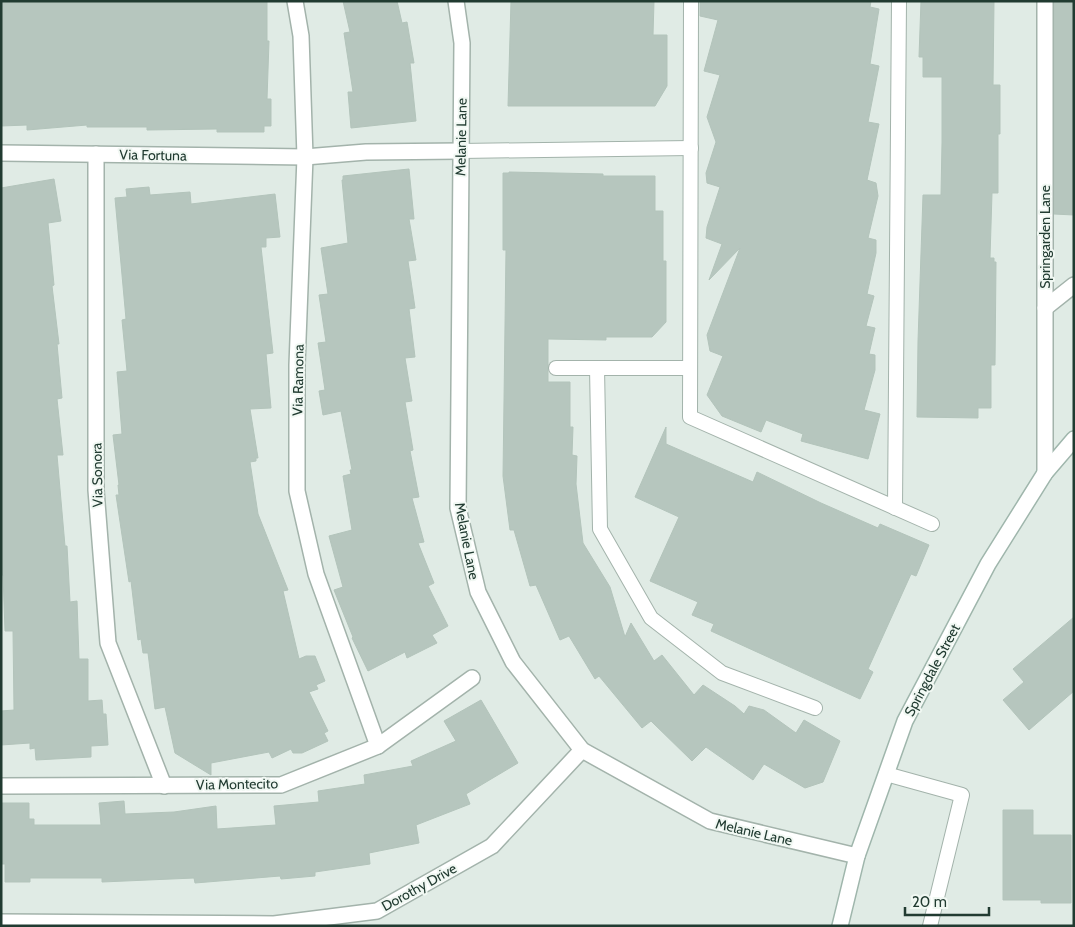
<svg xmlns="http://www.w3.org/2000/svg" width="1075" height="927" viewBox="0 0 1075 927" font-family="Cabin,sans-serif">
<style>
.building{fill:#b6c6be;stroke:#b3c4bb}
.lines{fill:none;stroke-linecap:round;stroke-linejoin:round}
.service-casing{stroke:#a3b3ab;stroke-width:16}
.minor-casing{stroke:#a3b3ab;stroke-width:18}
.secondary-casing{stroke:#9fb6ac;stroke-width:18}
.service{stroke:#fff;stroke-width:14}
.minor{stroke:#fff;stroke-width:15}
.secondary{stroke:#fff;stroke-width:15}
.labels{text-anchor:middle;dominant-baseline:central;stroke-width:4;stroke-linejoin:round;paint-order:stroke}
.street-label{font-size:14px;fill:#213b31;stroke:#f1f8f3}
</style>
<rect width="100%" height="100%" fill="#e0ebe5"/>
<!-- building -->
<g class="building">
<path d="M1,1H267V41H269L267,99H271V126H264V132H217V129L147,130V127H87V125L27,130V125L1,126Z"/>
<path d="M343,1H397L402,23L407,22L414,63H410L416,121L351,128L348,92H353L344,33L350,32Z"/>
<path d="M511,1H654L653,35H667V86L655,106H508Z"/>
<path d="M700,1H871L870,7L879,9L870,64L879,66L868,122L879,124L867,180L876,183L878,196L868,238L876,240V253L867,294L874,296L866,326L875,328L869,354L875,355V370L864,410L880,414L868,459L801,441L803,434L766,420L761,432L722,416L707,395L723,356L710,351L707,335L740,248L709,280L722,244L706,238L707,227L720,187L707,183L706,173L716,142L707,117L720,75L704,71L718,20L700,16Z"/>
<path d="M921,1H994L993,85H1000V134H998V193H992L990,258H994V262H996L995,365H991V408H978V418L917,417L918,341L923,195H941L942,143V77H923V57H919Z"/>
<path d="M1054,1H1074V215L1054,214Z"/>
<path d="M409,169L414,219H409L416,260L408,261L415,308L409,309L415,357L405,358L412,401L405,402L413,450L410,451L419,497L412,498L424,542L418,543L434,583L428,586L448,626L432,635L437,643L407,658L405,652L368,671L352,638L353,637L334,590L343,587L329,536L352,530L343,476L351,474L350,470H352L341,411L323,415L319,391L325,390L318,343L326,342L319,295L328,294L321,248L348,243L342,180H343V176Z"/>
<path d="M509,172L603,174V176H655V211H663V261H666V322L652,337H606V340L548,339V382H570V427H573L572,455L577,456L576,484L583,543L610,587L625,637L631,623L654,661L662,655L694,695L703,685L735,706L744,714L749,706L764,710L796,733L804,720L840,741L823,782L805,788L764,764L753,780L706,747L692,761L651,721L642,728L599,676L595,679L569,636L560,640L536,585L530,586L514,530H510L503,476L506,250H503V173H509Z"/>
<path d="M54,179L61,221L48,223L54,285L52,286L59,344H57L62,398L57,399L63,455H57L65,546H67L70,602L77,601L79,659H88V701L102,700L103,714H106L108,745L91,746V757L36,760L35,748L30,749V743L1,745V711L14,710L13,631H5L3,575H1V188Z"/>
<path d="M149,187L150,195L190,192L191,204L275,194L280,237L266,238V247H261L273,353L266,354L271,408L250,409L258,458H256V461L250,462L258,514L288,590L283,591L299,659L306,656H315L325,681L316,685L318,689L309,692L328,731L324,733L328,741L302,753H293L291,749L272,758L269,752L211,763V775L175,753L165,707L155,709L148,653H143L141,639L138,640L131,581L129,582L116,495H119L118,485H119L113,435L122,434L117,372L127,371L122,320L126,319L115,198L127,197L126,189Z"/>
<path d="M666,427V444L753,482L757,472L821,503L878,528L880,524L929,545L916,576L911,574L868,669L873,672L860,699L711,631L714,624L692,615L698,602L650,581L679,517L635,497Z"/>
<path d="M1074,617V691L1029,730L1003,700L1024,682L1013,669Z"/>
<path d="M481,700L518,763L466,794L470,804L416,825L419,843L369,853L370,864L315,872V876L281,879L280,876L195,883L194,878L102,882V878H30V882H5V864H1V803H29V819H34V825H101L99,803L124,801L125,814L174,812L216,806L217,829L276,825L274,806L319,802L318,791L365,784L364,775L413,766L411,761L456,741L444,721Z"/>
<path d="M1003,810H1033V835H1071V903H1041V900H1003Z"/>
</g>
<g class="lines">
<defs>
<g id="service">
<path d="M691,1L690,417L932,524"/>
<path d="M461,151L691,148"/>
<path d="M556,368H690"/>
<path d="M597,368L600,529L651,618L722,673L815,708"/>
<path d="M895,508L899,1"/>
<path d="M886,774L962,795L930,926"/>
</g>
<g id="minor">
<path d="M295,1L301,36L305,157L297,365V491L316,574L378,746"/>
<path d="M456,1L462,43L458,508L478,592L513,662L582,750L710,821L857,856"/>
<path d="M1,153L305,157L366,152L461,151"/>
<path d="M96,154V490L108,643L164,786"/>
<path d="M1045,308L1074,285"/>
<path d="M1045,473V1"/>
<path d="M1,786L281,785L378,746L472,678"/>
<path d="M1,922L274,924L377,911L492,846L582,750"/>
</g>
<path id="secondary" d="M840,926L857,856L905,721L988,564L1045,473L1074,439"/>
</defs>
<!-- service casing -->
<use href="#service" class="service-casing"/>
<!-- minor casing -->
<use href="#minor" class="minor-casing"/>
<!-- secondary casing -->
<use href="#secondary" class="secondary-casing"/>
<!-- service -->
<use href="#service" class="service"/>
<!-- minor -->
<use href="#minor" class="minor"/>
<!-- secondary -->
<use href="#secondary" class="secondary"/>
</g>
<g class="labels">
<!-- street labels -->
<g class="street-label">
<text transform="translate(461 137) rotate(-89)">Melanie Lane</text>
<text transform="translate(153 155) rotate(1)">Via Fortuna</text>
<text transform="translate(1045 237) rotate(-90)">Springarden Lane</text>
<text transform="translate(298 380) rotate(-89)">Via Ramona</text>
<text transform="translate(97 475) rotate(-91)">Via Sonora</text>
<text transform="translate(467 541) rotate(79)">Melanie Lane</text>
<text transform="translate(932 670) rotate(-62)">Springdale Street</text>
<text transform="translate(237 784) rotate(-1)">Via Montecito</text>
<text transform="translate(754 832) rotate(13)">Melanie Lane</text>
<text transform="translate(419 887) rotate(-29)">Dorothy Drive</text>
</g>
</g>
<!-- border -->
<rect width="1075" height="927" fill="none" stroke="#213b31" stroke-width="5"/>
<!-- scale -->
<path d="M905 907v8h84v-8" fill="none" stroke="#213b31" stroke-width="2.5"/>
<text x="912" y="907" font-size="15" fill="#213b31" stroke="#f1f8f3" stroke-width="4" paint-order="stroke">20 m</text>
</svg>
